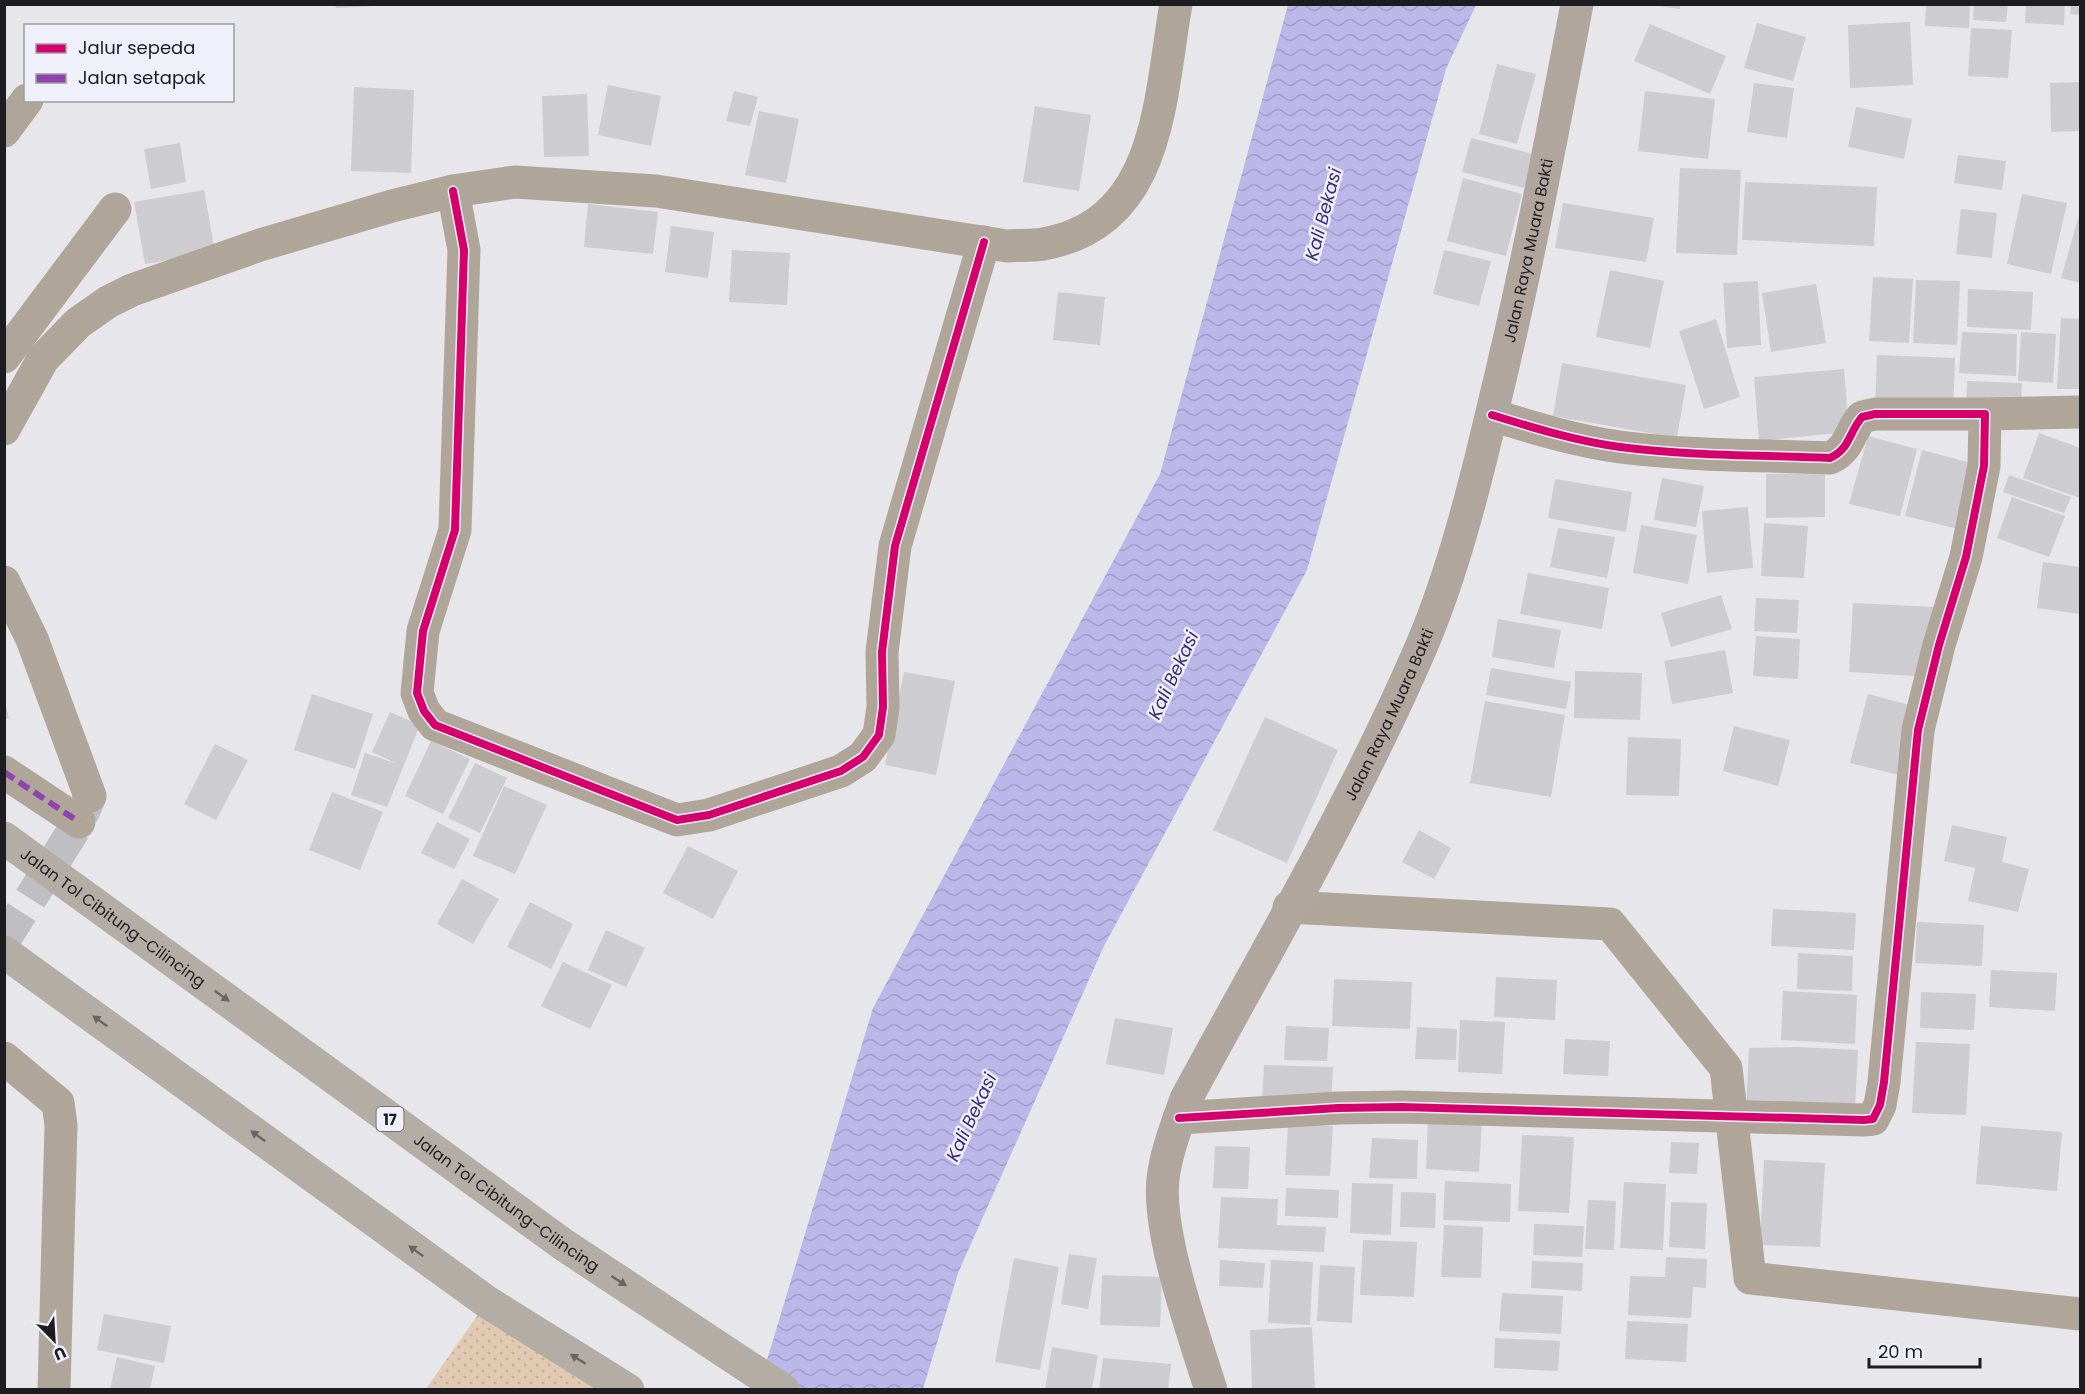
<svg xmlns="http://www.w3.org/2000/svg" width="2085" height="1394" viewBox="0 0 2085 1394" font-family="Poppins,sans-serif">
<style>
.grass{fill:url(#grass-dots)}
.water{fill:url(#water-waves)}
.building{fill:#cdcdd1}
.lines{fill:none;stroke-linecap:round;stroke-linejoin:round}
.minor-tunnel{stroke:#bebec3;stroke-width:33;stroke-dasharray:33 16;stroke-linecap:butt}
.minor{stroke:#b0a599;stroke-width:33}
.major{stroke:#b0a69e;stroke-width:33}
.highway{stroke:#b4ada6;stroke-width:33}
.highway-bridge{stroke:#b4ada6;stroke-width:33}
.quiet{stroke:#8e44ad;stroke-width:6;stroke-dasharray:12 6;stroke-linecap:butt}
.cycleway-casing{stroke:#f0f0fb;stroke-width:11}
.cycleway{stroke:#d6006c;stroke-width:8}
.oneway{fill:#686564}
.labels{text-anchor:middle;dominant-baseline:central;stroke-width:5;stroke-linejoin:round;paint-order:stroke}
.shield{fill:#f0f0fb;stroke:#5c5c62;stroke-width:1.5}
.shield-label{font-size:15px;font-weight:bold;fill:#1d1d21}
.street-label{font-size:16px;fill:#1d1d21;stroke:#f0f0fb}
.water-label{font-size:18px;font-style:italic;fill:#382977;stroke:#f0f0fb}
</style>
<defs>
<pattern id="grass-dots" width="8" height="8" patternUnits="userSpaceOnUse" patternTransform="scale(1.5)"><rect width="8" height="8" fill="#e2cab2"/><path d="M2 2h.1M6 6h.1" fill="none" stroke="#c1ad99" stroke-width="1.8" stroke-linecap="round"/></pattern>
<pattern id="water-waves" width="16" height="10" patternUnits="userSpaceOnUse" patternTransform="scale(1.5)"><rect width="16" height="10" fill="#bbb8e9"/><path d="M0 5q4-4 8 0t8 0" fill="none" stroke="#a09ec8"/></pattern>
</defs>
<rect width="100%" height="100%" fill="#e6e6eb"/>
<!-- grass -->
<path class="grass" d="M487,1302L628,1390H425Z"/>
<!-- water -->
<path class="water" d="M1288,5H1476L1446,69L1307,570L1104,946L958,1273L923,1389L758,1390L873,1008L1160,474Z"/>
<!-- building -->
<g class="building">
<path d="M335,4H373V6L336,8Z"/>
<path d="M1645,4H1680V9Z"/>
<path d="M1926,4H1970L1969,28L1925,26Z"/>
<path d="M1974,4H2008L2006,22L1973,20Z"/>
<path d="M2026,4H2065L2064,25L2025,23Z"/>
<path d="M2071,4H2080V15L2070,14Z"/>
<path d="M1910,22L1913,85L1850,88L1848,25Z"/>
<path d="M1757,23L1806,37L1793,81L1744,68Z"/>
<path d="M1650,24L1726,56L1710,94L1634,61Z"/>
<path d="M1971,28L2012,30L2008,78L1968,76Z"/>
<path d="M1497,64L1536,74L1517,144L1479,134Z"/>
<path d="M2080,82V131L2051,132L2050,83Z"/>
<path d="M1754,83L1794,88L1787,138L1747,132Z"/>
<path d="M608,85L661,96L651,146L598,135Z"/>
<path d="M354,87L414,90L411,173L351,171Z"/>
<path d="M734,91L758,97L750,126L726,121Z"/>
<path d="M1645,91L1715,99L1708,159L1638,151Z"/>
<path d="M587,94L589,156L544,157L542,96Z"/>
<path d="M1035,106L1091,115L1079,191L1023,182Z"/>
<path d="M1856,107L1912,119L1904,159L1848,147Z"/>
<path d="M759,111L799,119L786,183L745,175Z"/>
<path d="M1471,138L1533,154L1524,188L1462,172Z"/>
<path d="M180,143L186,182L151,189L144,149Z"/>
<path d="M1958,155L2006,161L2002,190L1954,183Z"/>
<path d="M1680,168L1741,170L1737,255L1676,253Z"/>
<path d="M1463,178L1522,194L1506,256L1447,241Z"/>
<path d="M1745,182L1877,187L1874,246L1742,240Z"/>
<path d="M204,190L215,252L145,264L134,202Z"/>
<path d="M2022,194L2067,203L2051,274L2007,264Z"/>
<path d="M1563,203L1654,218L1646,262L1555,248Z"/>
<path d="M588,204L658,212L653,254L584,247Z"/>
<path d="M1961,209L1997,213L1992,258L1956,254Z"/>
<path d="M2080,212V283L2061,278Z"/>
<path d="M671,226L714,232L708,278L665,272Z"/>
<path d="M732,250L790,253L787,305L729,302Z"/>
<path d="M1444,250L1491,261L1479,306L1433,294Z"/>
<path d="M1610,270L1664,281L1650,348L1596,337Z"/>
<path d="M1873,277L1913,279L1909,343L1869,341Z"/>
<path d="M1916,280L1960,281L1957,345L1913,343Z"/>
<path d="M1758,281L1761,345L1727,348L1723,283Z"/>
<path d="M1816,284L1826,343L1771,352L1762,293Z"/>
<path d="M1968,289L2033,292L2031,330L1967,327Z"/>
<path d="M1058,292L1105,297L1100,345L1053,340Z"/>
<path d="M2061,318L2080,319V389H2057Z"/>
<path d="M1716,319L1740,397L1704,409L1679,331Z"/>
<path d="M1962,332L2017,334L2016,376L1959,373Z"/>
<path d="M2021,332L2056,334L2053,383L2018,381Z"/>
<path d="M1877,355L1955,358L1953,413L1875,409Z"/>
<path d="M1562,363L1686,385L1677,438L1553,416Z"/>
<path d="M1844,369L1849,432L1759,441L1754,377Z"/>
<path d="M1967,381L2022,383L2021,411L1966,409Z"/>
<path d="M2039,433L2080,448V498L2023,478Z"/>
<path d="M1868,436L1917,449L1900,516L1849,504Z"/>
<path d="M1922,450L1975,464L1958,529L1905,516Z"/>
<path d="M1825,473V517L1766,518V474Z"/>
<path d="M2009,475L2071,497L2064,513L2003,492Z"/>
<path d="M1662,478L1704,486L1696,527L1654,520Z"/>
<path d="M1555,479L1632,492L1626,532L1548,518Z"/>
<path d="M2012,497L2065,516L2049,557L1997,538Z"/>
<path d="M1748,507L1753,568L1707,573L1702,511Z"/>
<path d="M1764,523L1808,526L1804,578L1761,576Z"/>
<path d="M1641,525L1697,535L1688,584L1633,573Z"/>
<path d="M1558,528L1615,537L1607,578L1550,567Z"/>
<path d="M2043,562L2080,567V614L2037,608Z"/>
<path d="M1528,573L1609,588L1602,629L1520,614Z"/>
<path d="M1721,595L1732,629L1671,647L1661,613Z"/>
<path d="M1756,598L1799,600L1797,633L1754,631Z"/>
<path d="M1853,603L1935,607L1930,677L1849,672Z"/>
<path d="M1498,619L1561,630L1554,668L1492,657Z"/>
<path d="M1756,636L1800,639L1798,679L1753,676Z"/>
<path d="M1725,650L1733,693L1672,704L1664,661Z"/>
<path d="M1491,668L1571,682L1566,709L1486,695Z"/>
<path d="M1575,671L1642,673L1640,720L1574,718Z"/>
<path d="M904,672L955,681L936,775L885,765Z"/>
<path d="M312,694L373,714L355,769L294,750Z"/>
<path d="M1868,694L1917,707L1899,775L1850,763Z"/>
<path d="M4,697L9,718L4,719Z"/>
<path d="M1485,701L1565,715L1551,797L1470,783Z"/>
<path d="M390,712L420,725L387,807L351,795L365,753L398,764L372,752Z"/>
<path d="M1265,717L1338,750L1287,863L1213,830Z"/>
<path d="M1734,726L1790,740L1778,786L1723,771Z"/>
<path d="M1628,737L1681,739L1679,796L1626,795Z"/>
<path d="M431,741L470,759L443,814L405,796Z"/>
<path d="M215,744L248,760L216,820L184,804Z"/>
<path d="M475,763L507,778L480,833L448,818Z"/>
<path d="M504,786L547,805L515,874L473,856Z"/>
<path d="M332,792L383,812L360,870L309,850Z"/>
<path d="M437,822L470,839L454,869L421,853Z"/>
<path d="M1952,825L2007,837L2002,862L2029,869L2018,912L1968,901L1975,868L1944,861Z"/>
<path d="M1419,830L1451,848L1434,879L1402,862Z"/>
<path d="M688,846L738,871L713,919L663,893Z"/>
<path d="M462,879L499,899L473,944L437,924Z"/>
<path d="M530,902L573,924L551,969L507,947Z"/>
<path d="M1773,909L1856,913L1854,950L1771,946Z"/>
<path d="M1917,922L1984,925L1982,966L1915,963Z"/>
<path d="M606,930L645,948L626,987L588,970Z"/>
<path d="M1798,953L1853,956L1852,991L1797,989Z"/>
<path d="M563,962L612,985L590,1029L541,1006Z"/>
<path d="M1991,970L2057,973L2055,1011L1989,1007Z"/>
<path d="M1496,977L1557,980L1555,1020L1494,1017Z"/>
<path d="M1334,979L1412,982L1410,1029L1332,1026Z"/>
<path d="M1783,991L1857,995L1855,1044L1781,1040Z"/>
<path d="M1921,992L1976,994L1974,1030L1920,1028Z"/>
<path d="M1115,1018L1173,1028L1164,1075L1106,1064Z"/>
<path d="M1460,1020L1505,1022L1502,1074L1458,1072Z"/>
<path d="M1286,1026L1329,1028L1327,1061L1284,1060Z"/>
<path d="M1417,1027L1457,1029L1456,1060L1415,1059Z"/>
<path d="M1565,1039L1610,1041L1608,1076L1563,1074Z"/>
<path d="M1916,1042L1970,1044L1966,1115L1912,1113Z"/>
<path d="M1797,1047L1858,1050L1855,1110L1746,1108L1749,1048Z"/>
<path d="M1264,1065L1333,1067L1331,1107L1262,1104Z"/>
<path d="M1428,1118L1482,1120L1479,1172L1426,1169Z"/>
<path d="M1288,1124L1333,1126L1330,1176L1285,1175Z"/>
<path d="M1981,1126L2062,1132L2057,1191L1976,1184Z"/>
<path d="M1522,1135L1574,1137L1569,1213L1518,1211Z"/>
<path d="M1372,1138L1418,1140L1417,1179L1369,1178Z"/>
<path d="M1671,1142L1699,1143L1697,1174L1669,1173Z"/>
<path d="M1215,1146L1250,1147L1248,1189L1213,1188Z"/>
<path d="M1764,1160L1825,1163L1820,1247L1760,1245Z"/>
<path d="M1445,1181L1511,1184L1510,1222L1443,1220Z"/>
<path d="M1624,1182L1666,1184L1663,1250L1620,1248Z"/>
<path d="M1352,1183L1393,1184L1391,1235L1350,1233Z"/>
<path d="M1286,1188L1339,1190L1338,1218L1285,1216Z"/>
<path d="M1401,1192L1436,1193L1435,1228L1400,1227Z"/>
<path d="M1221,1197L1278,1199L1277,1225L1326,1227L1324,1252L1218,1248Z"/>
<path d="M1588,1200L1616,1201L1614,1250L1585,1249Z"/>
<path d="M1671,1202L1707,1203L1705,1249L1669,1247Z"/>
<path d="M1534,1224L1584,1226L1582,1257L1533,1255Z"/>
<path d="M1444,1225L1483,1227L1481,1278L1441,1277Z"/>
<path d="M1363,1240L1417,1242L1414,1297L1360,1295Z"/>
<path d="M1069,1254L1097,1258L1088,1309L1061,1304Z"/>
<path d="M1666,1257L1707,1259L1706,1288L1693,1287L1691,1318L1628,1315L1630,1276L1665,1277Z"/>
<path d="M1014,1258L1059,1267L1040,1370L995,1362Z"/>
<path d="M1220,1260L1265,1263L1263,1288L1219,1286Z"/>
<path d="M1271,1260L1313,1262L1310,1325L1268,1323Z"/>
<path d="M1532,1261L1583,1263L1582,1291L1531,1288Z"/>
<path d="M1320,1265L1355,1267L1352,1323L1317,1321Z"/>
<path d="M1102,1275L1162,1277L1160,1327L1100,1325Z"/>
<path d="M1502,1293L1563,1296L1561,1334L1499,1331Z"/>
<path d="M104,1314L171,1326L164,1363L97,1350Z"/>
<path d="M1627,1321L1688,1324L1686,1362L1625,1359Z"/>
<path d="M1312,1327L1315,1389H1252L1250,1330Z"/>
<path d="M1495,1338L1560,1341L1558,1371L1494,1368Z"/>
<path d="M1052,1347L1098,1355L1092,1389H1045Z"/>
<path d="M117,1357L155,1366L150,1389H110Z"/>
<path d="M1103,1358L1171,1364L1168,1389H1099Z"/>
</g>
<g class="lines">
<!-- minor-tunnel -->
<path class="minor-tunnel" d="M4,940L79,822L90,796"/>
<!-- minor -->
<g class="minor">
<path d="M4,131L27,100"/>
<path d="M453,191L464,250L455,530L423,631L417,693L424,711L435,725L677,820L709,815L841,771L863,757L879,735L883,707L882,652L895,546L984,242"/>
<path d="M4,357L115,209"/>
<path d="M1985,414L2080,412"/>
<path d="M4,429L43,359L78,323L108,302L132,290L260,245L392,206L453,191L515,182L656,191L1007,246C1018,245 1032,246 1043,244C1161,223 1159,100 1176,4"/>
<path d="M4,582L32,639L90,796"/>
<path d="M4,772L79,822"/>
<path d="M1289,907L1610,924L1726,1068L1750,1278L2080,1314"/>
<path d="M4,1058L58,1103L61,1125L54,1390"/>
<path d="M1179,1118L1338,1108L1402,1107L1864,1120L1873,1119L1880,1105L1884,1082L1918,730L1939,645L1966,557L1984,466L1985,414H1875L1862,417C1849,432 1850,449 1830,458C1760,455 1690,456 1620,447C1576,441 1534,428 1492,415"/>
</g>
<!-- major -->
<path class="major" id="s1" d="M1211,1390C1194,1335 1157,1234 1163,1179C1166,1152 1177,1125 1186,1099C1267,949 1355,801 1422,645C1453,572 1475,485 1493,408C1526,274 1551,140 1577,4"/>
<!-- highway -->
<path class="highway" d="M4,952L487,1302L628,1390"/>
<!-- highway-bridge -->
<path class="highway-bridge" id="s2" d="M4,838L564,1245L783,1390"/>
<!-- quiet -->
<path class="quiet" d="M4,772L79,822"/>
<defs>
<g id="cycleway">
<path d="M453,191L464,250L455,530L423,631L417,693L424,711L435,725L677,820L709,815L841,771L863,757L879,735L883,707L882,652L895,546L984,242"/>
<path d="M1179,1118L1338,1108L1402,1107L1864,1120L1873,1119L1880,1105L1884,1082L1918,730L1939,645L1966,557L1984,466L1985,414H1875L1862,417C1849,432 1850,449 1830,458C1760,455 1690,456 1620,447C1576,441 1534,428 1492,415"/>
</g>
</defs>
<!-- cycleway casing -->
<use href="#cycleway" class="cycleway-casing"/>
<!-- cycleway -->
<use href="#cycleway" class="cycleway"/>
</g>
<!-- one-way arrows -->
<defs><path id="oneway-solid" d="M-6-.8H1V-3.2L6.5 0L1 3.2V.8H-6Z" transform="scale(1.5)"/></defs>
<g class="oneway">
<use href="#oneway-solid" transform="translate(222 996) rotate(36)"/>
<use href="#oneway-solid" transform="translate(100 1021) rotate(-144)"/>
<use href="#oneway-solid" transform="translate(258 1136) rotate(-144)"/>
<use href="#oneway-solid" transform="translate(416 1251) rotate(-144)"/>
<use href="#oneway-solid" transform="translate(619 1281) rotate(33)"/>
<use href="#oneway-solid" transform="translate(578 1359) rotate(-148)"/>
</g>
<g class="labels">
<!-- shield labels -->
<rect class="shield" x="376.5" y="1107" width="27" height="24" rx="4.5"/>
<g class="shield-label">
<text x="390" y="1119">17</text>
</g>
<!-- street labels -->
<g class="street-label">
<text stroke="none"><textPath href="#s1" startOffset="1222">Jalan Raya Muara Bakti</textPath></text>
<text stroke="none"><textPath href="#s1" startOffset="736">Jalan Raya Muara Bakti</textPath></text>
<text stroke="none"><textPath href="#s2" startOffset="135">Jalan Tol Cibitung–Cilincing</textPath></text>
<text stroke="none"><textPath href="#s2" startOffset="621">Jalan Tol Cibitung–Cilincing</textPath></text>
</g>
<!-- water labels -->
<g class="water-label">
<text transform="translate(1323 214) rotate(-75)">Kali Bekasi</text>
<text transform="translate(1173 675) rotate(-65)">Kali Bekasi</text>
<text transform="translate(971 1117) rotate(-65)">Kali Bekasi</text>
</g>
</g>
<!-- border -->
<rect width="2085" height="1394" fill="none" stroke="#1d1d21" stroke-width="12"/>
<!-- legend -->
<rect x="24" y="24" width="210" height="78" fill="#f0f0fb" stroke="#9c9ca4" stroke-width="1.5"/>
<rect x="36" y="44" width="30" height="9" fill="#d6006c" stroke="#9c9ca4" stroke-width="1.5"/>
<text x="78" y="54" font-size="18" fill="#1d1d21">Jalur sepeda</text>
<rect x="36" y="74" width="30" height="9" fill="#8e44ad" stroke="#9c9ca4" stroke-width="1.5"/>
<text x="78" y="84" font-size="18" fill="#1d1d21">Jalan setapak</text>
<!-- north arrow -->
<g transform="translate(54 1340) rotate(156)" stroke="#f0f0fb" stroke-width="4.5" paint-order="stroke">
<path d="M0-4.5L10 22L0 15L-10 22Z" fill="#1d1d21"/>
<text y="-9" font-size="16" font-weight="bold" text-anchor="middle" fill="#1d1d21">U</text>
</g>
<!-- scale -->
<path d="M1869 1358v9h111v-9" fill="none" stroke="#1d1d21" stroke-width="3"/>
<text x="1878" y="1358" font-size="18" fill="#1d1d21" stroke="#f0f0fb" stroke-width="4.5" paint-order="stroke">20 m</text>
</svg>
